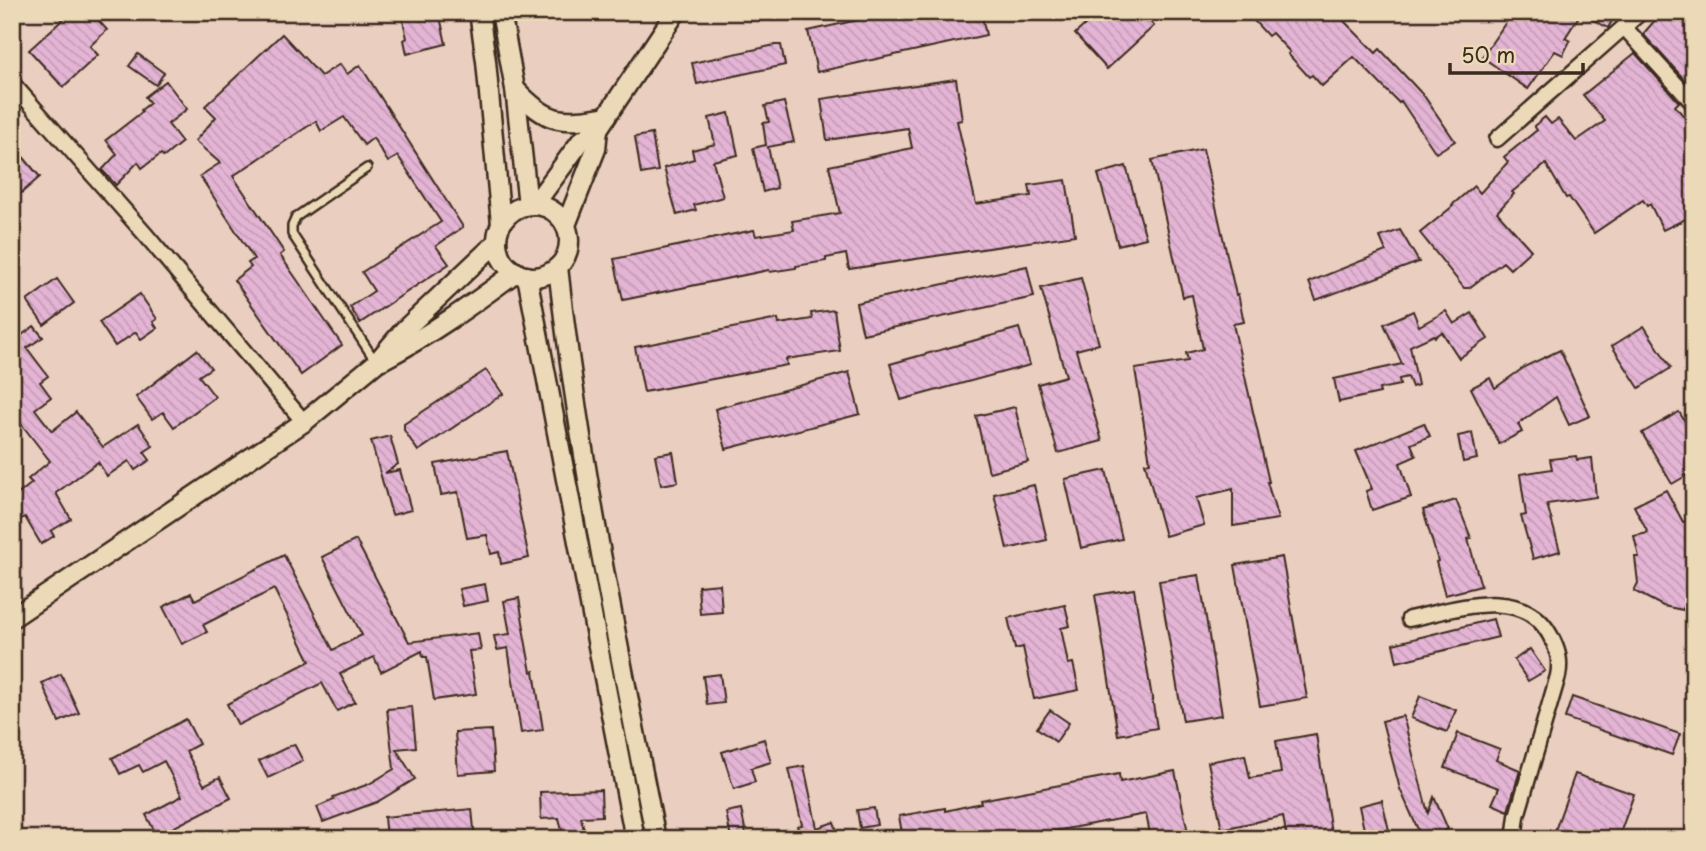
<svg xmlns="http://www.w3.org/2000/svg" width="1706" height="851" viewBox="0 0 1706 851" font-family="'Playpen Sans',sans-serif">
<style>
.building{fill:url(#building-back-hatch);stroke:#3b2a1e;stroke-width:2}
.lines{fill:none;stroke-linecap:round;stroke-linejoin:round}
.service-casing{stroke:#3b2a1e;stroke-width:12}
.minor-casing{stroke:#3b2a1e;stroke-width:19}
.tertiary-casing{stroke:#3b2a1e;stroke-width:23}
.service{stroke:#ecd9b7;stroke-width:7}
.minor{stroke:#ecd9b7;stroke-width:14}
.tertiary{stroke:#ecd9b7;stroke-width:18}
</style>
<defs>
<pattern id="building-back-hatch" width="6" height="6" patternUnits="userSpaceOnUse" patternTransform="scale(1.75)"><rect width="6" height="6" fill="#e4b4d5"/><path d="M-1 5l2 2M0 0l6 6M5-1l2 2" fill="none" stroke="#c49bb6"/></pattern>
</defs>
<rect width="100%" height="100%" fill="#eacec0"/>
<filter id="ink" filterUnits="userSpaceOnUse"><feTurbulence type="fractalNoise" baseFrequency=".0143" numOctaves="2"/><feDisplacementMap in="SourceGraphic" scale="14" xChannelSelector="R" yChannelSelector="G"/><feConvolveMatrix kernelMatrix="1 2 1 2 8 2 1 2 1" color-interpolation-filters="sRGB"/></filter>
<g filter="url(#ink)">
<!-- building -->
<g class="building">
<path d="M71,12H91L107,30L90,46L98,55L63,87L29,50Z"/>
<path d="M401,12H439L446,44L407,54L404,40L407,38Z"/>
<path d="M894,12H981L986,35L817,72L808,31Z"/>
<path d="M1099,12H1141L1154,26L1107,69L1075,34Z"/>
<path d="M1246,12H1335L1376,53L1380,49L1424,96L1455,141L1436,153L1401,101L1399,103L1354,57L1322,86L1312,75L1309,77L1288,54L1290,52L1272,33L1268,36Z"/>
<path d="M1513,12H1617L1608,28L1581,13L1565,38L1570,41L1563,55L1555,51L1528,89L1482,57Z"/>
<path d="M1662,12H1694V86L1692,88L1643,34Z"/>
<path d="M282,34L321,76L340,64L347,74L360,65L463,227L436,246L449,264L360,323L350,307L374,291L362,272L441,222L398,156L388,162L373,138L364,145L344,117L321,131L316,121L233,176L284,252L280,255L342,345L301,375L234,280L251,267L248,263L254,259L200,176L220,163L195,141L216,117L205,106Z"/>
<path d="M775,45H781L785,65L697,84L692,63Z"/>
<path d="M1635,53L1679,102L1675,106L1694,128V215L1663,230L1650,204L1647,206L1643,200L1594,233L1569,197L1566,198L1546,164L1512,192L1514,194L1497,212L1531,250L1510,269L1503,262L1469,288H1464L1420,233L1453,206L1452,205L1474,186L1480,193L1508,162L1504,157L1537,130L1534,126L1545,117L1551,124L1558,119L1576,141L1605,121L1583,95Z"/>
<path d="M138,54L164,73L156,85L129,66Z"/>
<path d="M956,79L962,120L957,121L976,204L1031,196L1029,185L1066,180L1075,235L849,269L846,254L826,258V261L796,266V268L770,272L769,270L623,300L614,259L754,230L756,236L794,230L792,221L840,213L829,166L912,148L908,128L827,140L821,99Z"/>
<path d="M166,81L187,109L168,124L182,142L164,157L161,154L142,168L138,162L116,185L102,170L117,154L106,140L142,112L141,110L150,103L145,97Z"/>
<path d="M784,102L794,142L768,147L777,188L763,192L753,148L766,145L763,123L769,122L765,106Z"/>
<path d="M729,113L738,155L713,161L723,197L694,205L696,210L677,215L664,168L694,159L692,150L715,144L709,118Z"/>
<path d="M652,134L658,171L641,174L635,137Z"/>
<path d="M1203,149L1236,295L1238,294L1244,322L1233,324L1269,482H1267L1278,519L1233,526V489L1196,498L1204,525L1165,536L1145,463L1150,462L1135,369L1188,361L1186,353L1203,349L1192,295L1183,297L1152,160Z"/>
<path d="M20,153L40,177L12,201V160Z"/>
<path d="M1126,166L1146,238L1118,245L1098,174Z"/>
<path d="M1400,230L1419,262L1316,300L1309,282L1386,251L1380,237Z"/>
<path d="M1027,266L1034,297L863,334L856,303Z"/>
<path d="M1081,278L1099,344L1076,350L1102,441L1058,453L1038,384L1066,376L1041,288Z"/>
<path d="M57,279L74,303L44,325L27,301Z"/>
<path d="M140,294L157,319L153,322L157,328L141,339L136,332L115,346L99,322Z"/>
<path d="M834,310L840,351L786,359L787,365L644,392L635,347L778,319L779,324L812,319L811,313Z"/>
<path d="M1413,311L1419,326L1446,311L1454,324L1472,313L1488,339L1459,358L1442,332L1435,337L1434,335L1410,346L1418,385L1412,387L1408,377L1399,379L1400,385L1379,389L1380,393L1339,402L1334,379L1402,364L1384,324Z"/>
<path d="M34,326L43,337L27,348L48,376L40,382L51,397L35,409L52,431L76,412L103,447L138,424L153,446L144,452L150,460L135,470L129,461L107,476L98,462L56,493L71,519L51,531L54,536L41,544L25,517L21,519L12,508V499L32,483L28,479L50,461L12,412V328L19,337Z"/>
<path d="M1644,326L1671,368L1639,388L1612,346Z"/>
<path d="M1019,328L1030,365L901,400L890,364Z"/>
<path d="M197,350L211,368L199,376L215,397L174,427L163,412L152,419L136,397Z"/>
<path d="M1560,350L1590,416L1569,425L1556,397L1518,424L1522,432L1499,444L1471,388L1490,378L1495,388L1526,366Z"/>
<path d="M486,370L503,394L418,451L404,430V424Z"/>
<path d="M849,372L860,414L726,449L715,409Z"/>
<path d="M1015,407L1028,462L989,472L976,416Z"/>
<path d="M1679,412L1694,436V471L1672,484L1642,433Z"/>
<path d="M1424,423L1430,436L1411,444L1416,456L1400,463L1411,497L1372,510L1366,491L1372,489L1356,451Z"/>
<path d="M1472,433L1477,459L1463,462L1458,436Z"/>
<path d="M390,436L398,464L385,473L400,470L411,510L392,515L371,441Z"/>
<path d="M507,451L529,558L501,564L499,552L491,554L487,535L467,538L458,492L441,495L435,464Z"/>
<path d="M673,452L678,482L661,485L655,455Z"/>
<path d="M1576,456L1577,460L1592,458L1596,497L1547,504L1560,551L1533,559L1521,516L1526,515L1520,474L1552,469L1550,459Z"/>
<path d="M1106,470L1122,539L1081,548L1065,479Z"/>
<path d="M1034,485L1047,540L1007,549L994,494Z"/>
<path d="M1666,490L1683,522L1694,519V607L1684,605L1683,610L1663,606L1634,591L1638,583L1635,557H1639L1634,536L1648,533L1634,506Z"/>
<path d="M1456,500L1471,538L1468,539L1481,586L1445,595L1436,562L1438,561L1423,510Z"/>
<path d="M356,540L409,642L478,633L481,650L469,651L476,694L434,700L427,657H423L422,651L381,672L374,657L340,674L355,702L337,711L322,683L238,725L227,704L310,661L274,589L203,625L207,632L182,644L163,607L191,593L195,600L284,555L333,650L362,635L322,557Z"/>
<path d="M1282,557L1307,698L1260,706L1235,565Z"/>
<path d="M1199,575L1222,715L1183,721L1159,581Z"/>
<path d="M485,584L488,601L463,606L459,589Z"/>
<path d="M720,584L722,612L700,614L698,586Z"/>
<path d="M1134,589L1157,728L1118,735L1095,595Z"/>
<path d="M519,598L524,628H523L531,672L534,671L543,730L521,733L508,648L497,650L494,636L510,634L504,601Z"/>
<path d="M1065,605L1070,626L1061,628L1068,664L1073,663L1079,690L1034,699L1023,647L1015,649L1008,618Z"/>
<path d="M1493,619L1498,637L1397,662L1393,644Z"/>
<path d="M1530,649L1545,671L1528,681L1514,660Z"/>
<path d="M61,674L79,713L59,722L42,683Z"/>
<path d="M720,674L724,703L707,705L703,676Z"/>
<path d="M1420,696L1456,710L1447,732L1411,718Z"/>
<path d="M1572,697L1680,734L1672,755L1565,718Z"/>
<path d="M412,707L416,747L396,749L415,779L377,802L323,822L317,807L334,800L333,797L369,784L394,769L387,709Z"/>
<path d="M1050,710L1069,723L1056,742L1037,728Z"/>
<path d="M1403,716L1428,813L1434,797L1448,829L1444,831L1447,839H1418L1420,834L1400,789L1382,721Z"/>
<path d="M186,719L199,744L186,751L204,785L220,777L231,798L157,836L146,815L182,796L164,761L143,772L139,765L120,774L112,758Z"/>
<path d="M491,730L494,771L458,774L455,732Z"/>
<path d="M1458,733L1500,749L1496,760L1520,770L1508,811L1492,804L1499,788L1445,768Z"/>
<path d="M1316,734L1332,839H1287L1283,816L1222,829L1208,762L1245,755L1250,778L1281,773L1276,741Z"/>
<path d="M764,739L771,762L751,768L755,782L734,789L722,752Z"/>
<path d="M294,744L303,761L268,778L259,761Z"/>
<path d="M804,766L817,828L834,822L840,839H793V836L800,834L797,826L802,825L789,769Z"/>
<path d="M1175,771L1189,837L1179,839H1151L1146,814L1012,839H903L899,816L945,808V811L981,803L980,800L1119,774L1120,782Z"/>
<path d="M1575,774L1634,794L1618,839H1552Z"/>
<path d="M601,790L602,816L581,817L586,839H564L559,818L541,819L540,792Z"/>
<path d="M1382,800L1391,839H1366L1359,806Z"/>
<path d="M874,808L877,825L860,828L857,810Z"/>
<path d="M472,809L475,839H386L384,817Z"/>
<path d="M741,809L747,839H731L726,812Z"/>
</g>
<g class="lines">
<defs>
<path id="service" d="M367,168L296,217L292,226V234L376,362"/>
<g id="minor">
<path d="M1624,27L1694,104"/>
<path d="M12,83L145,234L304,422"/>
<path d="M1497,139L1641,12"/>
<path d="M1409,619C1453,610 1523,584 1550,635C1558,650 1561,660 1558,676L1517,816L1514,839"/>
</g>
<g id="tertiary">
<path d="M479,12L486,61L501,224"/>
<path d="M501,12L515,89L528,205"/>
<path d="M515,89C549,124 560,124 607,116"/>
<path d="M534,205L581,141L598,129L676,12"/>
<circle cx="533" cy="241" r="36"/>
<path d="M566,225L596,149L598,129"/>
<path d="M558,267C579,459 619,649 656,839"/>
<path d="M527,276L635,839"/>
<path d="M382,360C430,335 473,304 516,272"/>
<path d="M12,618L304,422L376,363L404,330L497,242"/>
</g>
</defs>
<!-- service casing -->
<use href="#service" class="service-casing"/>
<!-- minor casing -->
<use href="#minor" class="minor-casing"/>
<!-- tertiary casing -->
<use href="#tertiary" class="tertiary-casing"/>
<!-- service -->
<use href="#service" class="service"/>
<!-- minor -->
<use href="#minor" class="minor"/>
<!-- tertiary -->
<use href="#tertiary" class="tertiary"/>
</g>
</g>
<!-- margin -->
<rect width="1706" height="851" fill="none" stroke="#ecd9b7" stroke-width="42"/>
<rect x="21" y="21" width="1664" height="809" fill="none" stroke="#3b2a1e" stroke-width="2.5" filter="url(#ink)"/>
<!-- scale -->
<path d="M1450 63v10h133v-10" fill="none" stroke="#3b2a1e" stroke-width="3.5"/>
<text x="1461" y="63" font-size="21" fill="#3b2a1e" stroke="#ecd9b7" stroke-width="5" paint-order="stroke">50 m</text>
</svg>
